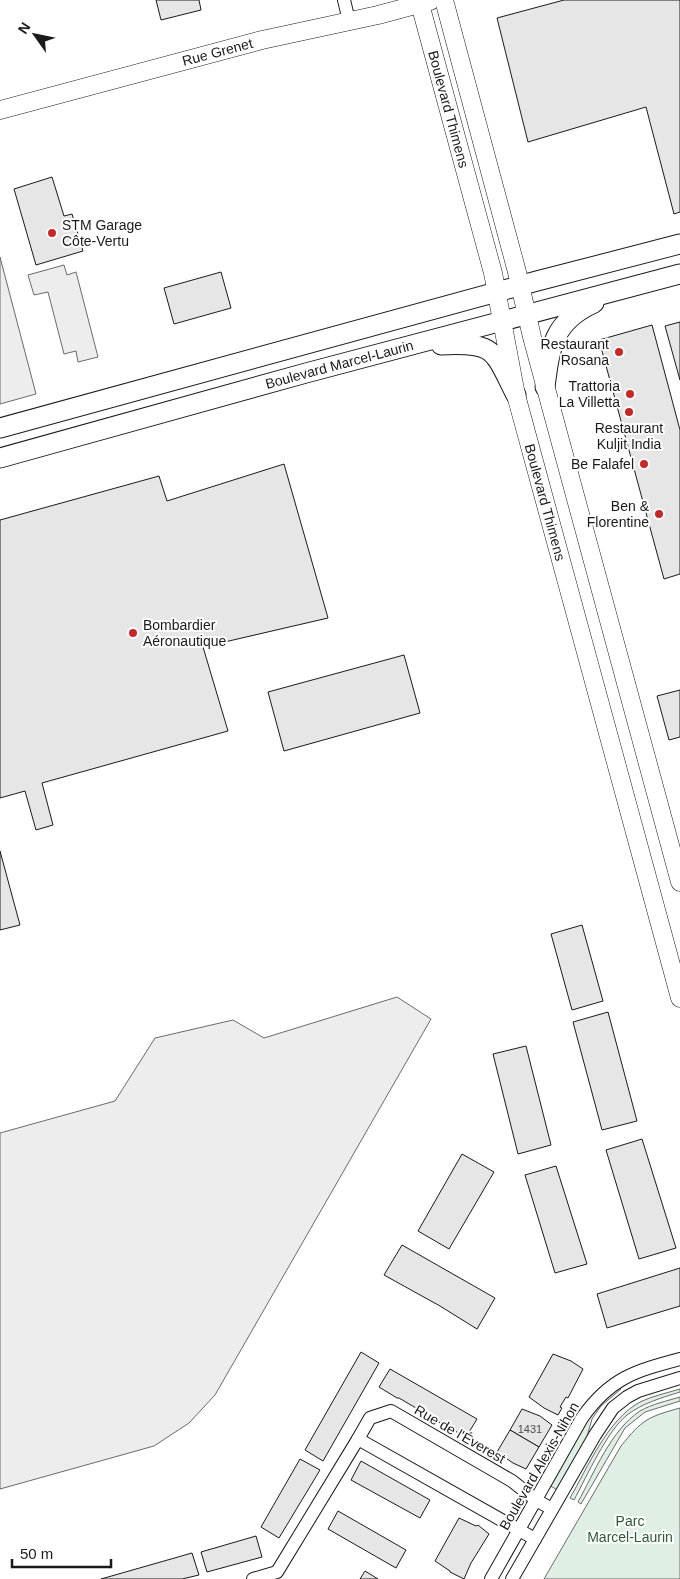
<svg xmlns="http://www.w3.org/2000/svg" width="680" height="1579" viewBox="0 0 680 1579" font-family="Arial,sans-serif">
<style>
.green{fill:#e0efe3;stroke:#6a6a6a}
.parking{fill:#ededed;stroke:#6a6a6a}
.building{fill:#e6e6e6;stroke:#1a1a1a}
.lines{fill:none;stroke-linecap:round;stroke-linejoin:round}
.street-casing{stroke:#1a1a1a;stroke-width:14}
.secondary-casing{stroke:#1a1a1a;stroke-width:19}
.primary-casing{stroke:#1a1a1a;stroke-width:21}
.street{stroke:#fff;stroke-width:12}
.secondary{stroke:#fff;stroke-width:18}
.primary{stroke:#fff;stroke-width:19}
.poi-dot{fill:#c62828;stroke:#fff;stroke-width:2}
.labels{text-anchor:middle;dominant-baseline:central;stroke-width:4;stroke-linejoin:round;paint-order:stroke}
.number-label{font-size:11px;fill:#4d4d4d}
.street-label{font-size:14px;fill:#1a1a1a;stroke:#fff}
.poi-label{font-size:14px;fill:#1a1a1a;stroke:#fff;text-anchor:end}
.park-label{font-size:14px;fill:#2b5a34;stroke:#fff}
</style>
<rect width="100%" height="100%" fill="#fff"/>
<!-- green -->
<g class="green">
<path d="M618,1386L621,1389L601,1406L592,1419L586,1440L559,1491L549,1485L588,1416Z"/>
<path d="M680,1389V1392C661,1398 643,1403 627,1415C607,1431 587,1476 574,1500L570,1498C588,1467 607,1420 640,1402C652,1396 667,1393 680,1389Z"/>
<path d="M680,1397V1401L645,1412L625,1428L581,1504L578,1502C594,1473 611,1430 640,1411C652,1404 667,1401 680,1397Z"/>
<path d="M680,1408V1579H544L621,1446C642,1420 647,1417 680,1408Z"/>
</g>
<!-- parking -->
<g class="parking">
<path d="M0,257L36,394L0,404Z"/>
<path d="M64,265L67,275L76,272L98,357L78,362L76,351L64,354L48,292L34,295L28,275Z"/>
<path d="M397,997L431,1019L215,1395L189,1423L154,1446L0,1489V1133L115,1101L155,1038L233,1020L264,1038Z"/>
</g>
<!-- building -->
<g class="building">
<path d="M156,0H199L201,10L161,20Z"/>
<path d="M564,0H680V212L674,214L646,107L528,142L497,18Z"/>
<path d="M52,177L64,216L72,214L83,251L36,265L14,189Z"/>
<path d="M221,272L231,308L174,324L164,288Z"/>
<path d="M680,322V380L665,326Z"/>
<path d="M652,325L680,430V574L664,579L599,340Z"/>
<path d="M284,464L328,618L203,647L228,731L42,783L53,825L36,830L25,791L0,798V520L159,476L167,501Z"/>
<path d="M404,655L420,713L284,751L268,692Z"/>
<path d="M680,690V737L669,740L657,696Z"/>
<path d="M0,851L20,925L0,930Z"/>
<path d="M582,925L603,1001L572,1010L551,934Z"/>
<path d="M608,1012L637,1121L602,1130L573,1022Z"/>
<path d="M526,1046L551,1145L518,1154L493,1054Z"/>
<path d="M642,1139L676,1248L639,1259L606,1150Z"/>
<path d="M462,1154L494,1172L449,1249L418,1231Z"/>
<path d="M556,1166L587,1264L555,1273L525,1175Z"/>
<path d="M402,1245L495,1298L477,1329L440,1306L384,1275Z"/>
<path d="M680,1268V1306L607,1328L597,1294Z"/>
<path d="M361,1352L379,1363L323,1461L305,1450Z"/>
<path d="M553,1354L571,1361L583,1369L568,1398L566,1397L560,1407L562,1408L558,1415L544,1408L529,1397Z"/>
<path d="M390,1369L477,1419L466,1437L422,1413L421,1411L399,1398H397L379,1387Z"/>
<path d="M522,1409L540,1416L552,1425L539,1447L510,1430Z"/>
<path d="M510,1430L539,1447L526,1469L513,1463L497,1452Z"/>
<path d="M300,1459L320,1470L279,1538L261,1527Z"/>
<path d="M361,1461L430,1500L420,1518L351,1480Z"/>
<path d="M338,1511L406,1550L396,1568L328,1529Z"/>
<path d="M459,1518L476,1526L478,1525L489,1534L471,1563L464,1579L450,1572V1571L435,1561Z"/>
<path d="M256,1536L262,1557L207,1572L201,1552Z"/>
<path d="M192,1553L199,1575L182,1579H101Z"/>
<path d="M365,1571L378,1579H360Z"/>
</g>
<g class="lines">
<defs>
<g id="street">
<path d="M344,0L349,21"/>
<path d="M535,1539L358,1439L370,1418L391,1411L512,1481L536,1500L552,1509"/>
<path d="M253,1579L277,1572L358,1439"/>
<path d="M491,1579L582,1418C610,1378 635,1371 680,1359"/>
<path d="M512,1579L595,1435L613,1408L627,1397L638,1391L680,1378"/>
</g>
<g id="secondary">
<path d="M444,0L517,272L532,337L680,882"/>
<path id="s1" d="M420,4L493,273L516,395L680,998"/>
<path id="s2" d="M0,110L262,40L378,15L430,1"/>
</g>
<g id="primary">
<path d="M441,345C496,342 493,350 516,395"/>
<path d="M545,387C550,346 554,321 594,303"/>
<path d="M0,428L537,281L680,244"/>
<path id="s3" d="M0,458L306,373L680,274"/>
</g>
</defs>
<!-- street casing -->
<use href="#street" class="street-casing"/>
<!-- secondary casing -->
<use href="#secondary" class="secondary-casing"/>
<!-- primary casing -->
<use href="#primary" class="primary-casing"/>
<!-- street -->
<use href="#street" class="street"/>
<!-- secondary -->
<use href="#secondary" class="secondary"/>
<!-- primary -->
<use href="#primary" class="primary"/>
</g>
<!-- markers -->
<g class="poi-dot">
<circle cx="52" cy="233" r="5"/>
<circle cx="619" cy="352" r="5"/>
<circle cx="630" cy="394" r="5"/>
<circle cx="629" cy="412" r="5"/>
<circle cx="644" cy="464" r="5"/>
<circle cx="659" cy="514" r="5"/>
<circle cx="133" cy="633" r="5"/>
</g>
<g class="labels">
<!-- number labels -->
<g class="number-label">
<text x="530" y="1429">1431</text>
</g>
<!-- street labels -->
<g class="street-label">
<text stroke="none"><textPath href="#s2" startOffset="225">Rue Grenet</textPath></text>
<text stroke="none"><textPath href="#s1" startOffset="109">Boulevard Thimens</textPath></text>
<text stroke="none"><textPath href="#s3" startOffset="352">Boulevard Marcel-Laurin</textPath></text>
<text stroke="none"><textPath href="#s1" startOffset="514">Boulevard Thimens</textPath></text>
<text transform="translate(460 1434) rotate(30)">Rue de l'Éverest</text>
<text transform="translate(539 1466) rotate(-60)">Boulevard Alexis-Nihon</text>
</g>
<!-- poi labels -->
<g class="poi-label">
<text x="62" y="225" text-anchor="start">STM Garage<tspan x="62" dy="16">Côte-Vertu</tspan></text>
<text x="609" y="344">Restaurant<tspan x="609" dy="16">Rosana</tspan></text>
<text x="620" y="386">Trattoria<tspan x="620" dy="16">La Villetta</tspan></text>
<text x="629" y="428" text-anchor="middle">Restaurant<tspan x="629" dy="16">Kuljit India</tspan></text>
<text x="634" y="464">Be Falafel</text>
<text x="649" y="506">Ben &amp;<tspan x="649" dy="16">Florentine</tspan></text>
<text x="143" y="625" text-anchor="start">Bombardier<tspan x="143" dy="16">Aéronautique</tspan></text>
</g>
<!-- park labels -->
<g class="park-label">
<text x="630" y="1521">Parc<tspan x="630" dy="16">Marcel-Laurin</tspan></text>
</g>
</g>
<!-- north arrow -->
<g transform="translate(35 35) rotate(303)" stroke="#ffffff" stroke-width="4" paint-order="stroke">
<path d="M0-4L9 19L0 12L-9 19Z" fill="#1a1a1a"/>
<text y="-8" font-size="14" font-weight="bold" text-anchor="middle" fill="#1a1a1a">N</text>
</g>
<!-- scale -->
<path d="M12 1559v8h99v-8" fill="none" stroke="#1a1a1a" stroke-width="2.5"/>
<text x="20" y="1559" font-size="15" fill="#1a1a1a" stroke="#ffffff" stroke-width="4" paint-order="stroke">50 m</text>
</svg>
